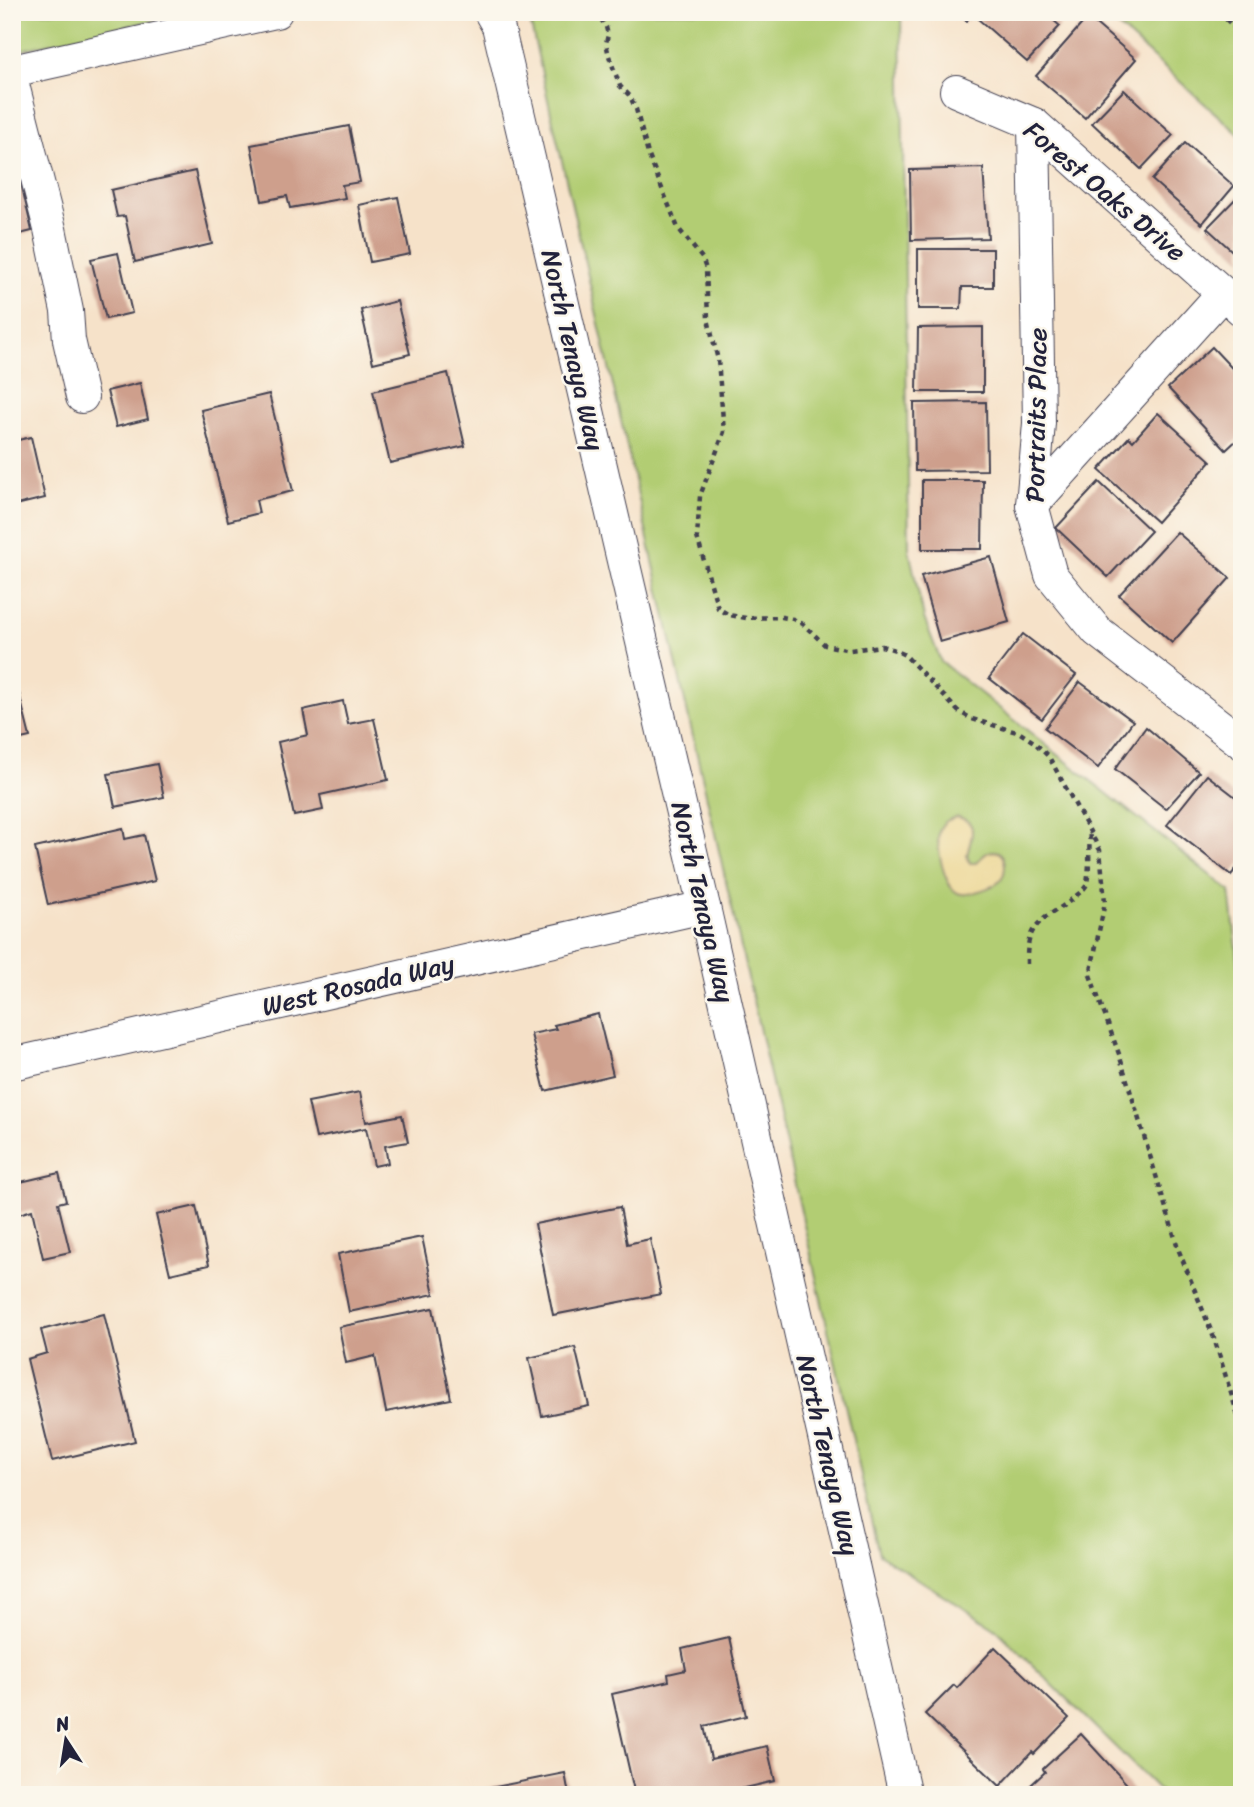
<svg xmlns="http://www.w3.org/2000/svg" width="1254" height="1807" viewBox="0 0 1254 1807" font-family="Sriracha,sans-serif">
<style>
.green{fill:#b2cd73;stroke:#6a7857;stroke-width:2}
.sand{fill:#eeda9e;stroke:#887e6c;stroke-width:2}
.building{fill:#ce9f8c}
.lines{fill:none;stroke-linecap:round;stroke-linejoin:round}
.minor-casing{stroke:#423f50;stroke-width:34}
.path{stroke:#423f50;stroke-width:4.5;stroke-dasharray:5 5;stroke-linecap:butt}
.minor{stroke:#fff;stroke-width:32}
.labels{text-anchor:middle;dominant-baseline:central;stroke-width:5;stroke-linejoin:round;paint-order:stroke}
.street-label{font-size:26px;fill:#22223b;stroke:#fbf7ec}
</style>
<rect width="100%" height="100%" fill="#fbf7ec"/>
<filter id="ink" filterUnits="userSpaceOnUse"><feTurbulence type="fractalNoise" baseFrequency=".0143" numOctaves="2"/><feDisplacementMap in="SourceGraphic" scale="14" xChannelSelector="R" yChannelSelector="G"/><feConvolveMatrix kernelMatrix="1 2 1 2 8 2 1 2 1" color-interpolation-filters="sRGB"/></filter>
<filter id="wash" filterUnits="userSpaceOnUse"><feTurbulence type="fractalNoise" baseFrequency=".00686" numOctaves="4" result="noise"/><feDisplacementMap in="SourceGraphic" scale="28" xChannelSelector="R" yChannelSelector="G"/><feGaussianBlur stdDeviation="1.57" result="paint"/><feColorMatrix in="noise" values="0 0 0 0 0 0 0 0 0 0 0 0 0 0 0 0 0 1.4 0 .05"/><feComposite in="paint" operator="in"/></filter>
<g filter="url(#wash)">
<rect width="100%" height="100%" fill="#f6e2c9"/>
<!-- green -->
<g class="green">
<path d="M12,12H191L12,52Z"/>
<path d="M528,12H901L909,550L924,618L941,662L1230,891L1242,993V1795H1164L995,1628L879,1554Z"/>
<path d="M1102,12H1242V137Z"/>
</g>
<!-- sand -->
<path class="sand" d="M957,817C982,822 969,841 967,856L970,863H976C980,859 984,854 989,852C1007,846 1009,873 999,882C993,887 985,889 979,891C972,893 965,896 958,893C944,888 934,841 940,829C943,821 950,819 957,817Z"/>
<g id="blocks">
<!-- building -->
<g class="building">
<path d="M951,12H972L967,21Z"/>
<path d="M984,12H1044L1060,26L1027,62L978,19Z"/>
<path d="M1088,17L1136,59L1085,118L1036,76Z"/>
<path d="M1124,90L1173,135L1141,169L1092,123Z"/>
<path d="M349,126L360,182L342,185L345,198L290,208L287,196L262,201L251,145Z"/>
<path d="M1185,143L1234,186L1202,224L1152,180Z"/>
<path d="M983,168L988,238L911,240L910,170Z"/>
<path d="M195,171L212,244L135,262L125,216L117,217L111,190Z"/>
<path d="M19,174L32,231L12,236V175Z"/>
<path d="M1242,192V260L1207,228Z"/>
<path d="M398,197L410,254L370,262L359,205Z"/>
<path d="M918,249H993V287H962L961,309H918Z"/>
<path d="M118,253L132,313L106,319L91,259Z"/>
<path d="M397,301L410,354L373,363L361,310Z"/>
<path d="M983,327V392H917L918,328Z"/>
<path d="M1212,347L1242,379V435L1226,450L1168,388Z"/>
<path d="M448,373L465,446L390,463L373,391Z"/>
<path d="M140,383L148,419L116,427L107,391Z"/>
<path d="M269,394L293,491L256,500L259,513L228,521L201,410Z"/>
<path d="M986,402L987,470L915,471L914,403Z"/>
<path d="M1158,413L1211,461L1157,522L1099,470L1129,437L1133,441Z"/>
<path d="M12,436L14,441L31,437L45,498L12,506Z"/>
<path d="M922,480H983L982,549H922Z"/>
<path d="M1099,482L1151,531L1108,577L1056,528Z"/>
<path d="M1177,532L1230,578L1172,643L1119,595Z"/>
<path d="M991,557L1009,622L940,642L921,576Z"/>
<path d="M1023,634L1076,675L1042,719L989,678Z"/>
<path d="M12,665L30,737L12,741Z"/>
<path d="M1080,682L1133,721L1098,768L1045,728Z"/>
<path d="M343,701L348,724L374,719L388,780L320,795L323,810L294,816L278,742L308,735L303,710Z"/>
<path d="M1146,727L1199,772L1166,809L1115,769Z"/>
<path d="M157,764L164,797L115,807L108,774Z"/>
<path d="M1207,775L1242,802V862L1231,875L1167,825Z"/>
<path d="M123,828L125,839L144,835L155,881L48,905L35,848Z"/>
<path d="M598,1014L613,1075L545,1091L531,1034L556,1029L554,1025Z"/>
<path d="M360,1092L366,1122L402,1115L408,1142L385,1146L388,1163L374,1166L366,1128L316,1138L308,1102Z"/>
<path d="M59,1173L66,1201L58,1203L70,1252L43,1258L32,1210L19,1214L12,1184Z"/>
<path d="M196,1206L209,1265L170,1274L156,1215Z"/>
<path d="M620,1207L627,1244L650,1239L661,1294L553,1315L535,1224Z"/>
<path d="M422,1237L434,1294L349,1312L338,1254Z"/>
<path d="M433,1308L451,1399L386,1412L375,1356L346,1363L339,1327Z"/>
<path d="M104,1314L135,1441L52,1461L27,1359L47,1353L41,1330Z"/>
<path d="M575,1347L589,1406L542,1416L529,1358Z"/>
<path d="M729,1638L746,1716L704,1726L711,1759L767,1746L775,1781L715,1795H635L612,1694L669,1681L668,1674L686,1670L682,1649Z"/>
<path d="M995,1647L1069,1718L1034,1754L1032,1752L1000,1786L925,1714L954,1685L957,1688Z"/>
<path d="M1081,1734L1137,1795H1020L1045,1772L1043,1769Z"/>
<path d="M565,1773L569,1795H475V1791Z"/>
</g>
</g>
</g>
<g filter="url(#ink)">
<use href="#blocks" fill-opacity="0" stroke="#423f50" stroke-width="2"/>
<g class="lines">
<defs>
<g id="minor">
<path d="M490,12L498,26L704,907L905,1795"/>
<path d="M12,71L276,12"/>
<path d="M12,81L50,229L67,311L69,340L82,397"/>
<path d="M956,91L1034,124L1242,310"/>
<path d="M1034,124L1039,423L1032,505L1051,575L1097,631L1242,743"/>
<path d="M1032,505L1223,293"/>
<path d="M12,1064L704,907"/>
</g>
</defs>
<!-- minor casing -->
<use href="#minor" class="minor-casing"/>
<!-- path -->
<g class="path">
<path d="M593,12L601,19L606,27L608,35L606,43L609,56L620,86L629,95L636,109L648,154L678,228L702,258L706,269L708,319L718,360L724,432L700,496L697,537L718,608L729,615L746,618L782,617L793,619L803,624L825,645L850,650L882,646L895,650L905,655L958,711L972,719L1020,733L1034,742L1049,757L1100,850L1105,902L1090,975L1119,1054L1179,1251L1214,1338L1242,1429"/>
<path d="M1219,12L1242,35"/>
<path d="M1027,964C1026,924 1040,922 1070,901C1075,896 1082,892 1086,886C1090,876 1089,843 1090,831"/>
</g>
<!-- minor -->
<use href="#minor" class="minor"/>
</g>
</g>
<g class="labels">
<!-- street labels -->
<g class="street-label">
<text transform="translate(1105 191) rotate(40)">Forest Oaks Drive</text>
<text transform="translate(573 350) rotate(77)">North Tenaya Way</text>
<text transform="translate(1036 415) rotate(-89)">Portraits Place</text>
<text transform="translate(703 902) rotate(77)">North Tenaya Way</text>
<text transform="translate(358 985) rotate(-13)">West Rosada Way</text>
<text transform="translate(828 1455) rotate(77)">North Tenaya Way</text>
</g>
</g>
<!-- margin -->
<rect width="1254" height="1807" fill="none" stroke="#fbf7ec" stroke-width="42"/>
<!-- north arrow -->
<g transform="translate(66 1740) rotate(348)" stroke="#fbf7ec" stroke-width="5" paint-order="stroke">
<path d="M0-5L12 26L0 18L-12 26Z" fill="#22223b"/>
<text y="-10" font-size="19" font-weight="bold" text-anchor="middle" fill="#22223b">N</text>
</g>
</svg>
